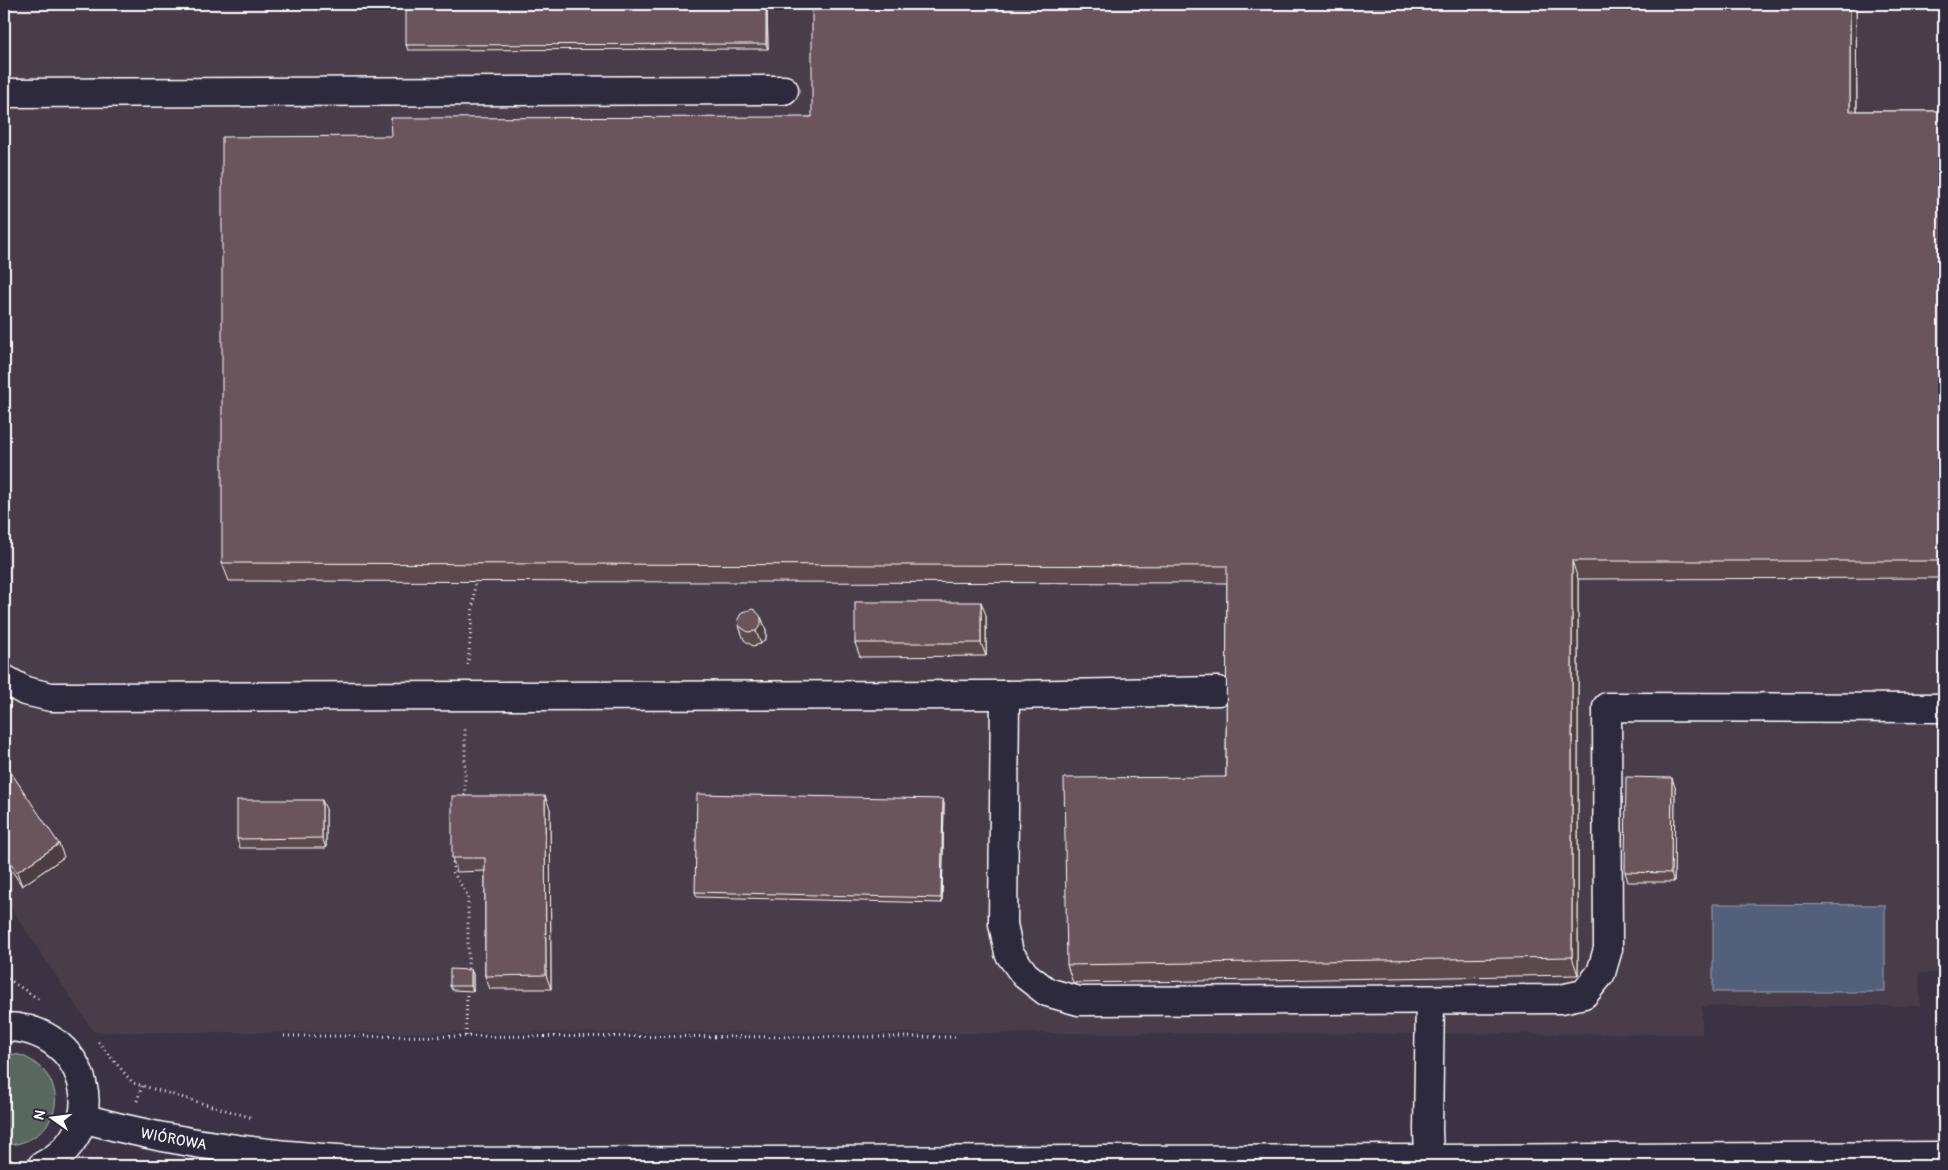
<svg xmlns="http://www.w3.org/2000/svg" width="1948" height="1170" viewBox="0 0 1948 1170" font-family="Pangolin,sans-serif">
<style>
.built{fill:#493d4a}
.green{fill:#58685f;stroke:#acb4af}
.water{fill:#52617c;stroke:#97a0b0}
.lines{fill:none;stroke-linecap:round;stroke-linejoin:round}
.minor-casing{stroke:#fff;stroke-width:31}
.path{stroke:#fff;stroke-width:3;stroke-dasharray:1 4;stroke-linecap:butt}
.minor{stroke:#2f2a3d;stroke-width:28}
.wall{fill:#5c494e;stroke:#fff}
.shaded-wall{fill:#4b3c40;stroke:#fff}
.building{fill:#6b555b;stroke:#fff}
.labels{text-anchor:middle;dominant-baseline:central;stroke-width:5;stroke-linejoin:round;paint-order:stroke}
.street-label{font-size:15px;fill:#fff;stroke:#2f2a3d}
</style>
<rect width="100%" height="100%" fill="#3b3343"/>
<filter id="ink" filterUnits="userSpaceOnUse"><feTurbulence type="fractalNoise" baseFrequency=".02" numOctaves="2"/><feDisplacementMap in="SourceGraphic" scale="10" xChannelSelector="R" yChannelSelector="G"/><feConvolveMatrix kernelMatrix="1 2 1 2 8 2 1 2 1" color-interpolation-filters="sRGB"/></filter>
<g filter="url(#ink)">
<!-- built -->
<path class="built" d="M4,4H1944V973H1919L1920,1006H1702V1034L94,1032L4,898Z"/>
<!-- green -->
<path class="green" d="M4,1054C9,1054 14,1054 19,1055C28,1057 35,1063 42,1069C73,1101 46,1146 4,1145Z"/>
<!-- water -->
<path class="water" d="M1713,904L1885,905V992H1713Z"/>
<g class="lines">
<defs>
<g id="minor">
<path d="M4,93L784,90"/>
<path d="M4,679L25,691L51,697L1005,695L1218,691"/>
<path d="M1005,695L1003,924L1009,953L1025,975L1047,992L1079,1001L1561,999L1584,994L1601,973L1608,949L1607,707L1944,708"/>
<path d="M4,1027C87,1026 116,1128 42,1166"/>
<path id="s1" d="M82,1118C186,1147 291,1158 398,1162L1429,1159L1944,1156"/>
<path d="M1429,1159L1428,1129L1430,1000"/>
</g>
</defs>
<!-- minor casing -->
<use href="#minor" class="minor-casing"/>
<!-- path -->
<g class="path">
<path d="M468,665L475,581"/>
<path d="M461,799L465,794V727"/>
<path d="M453,857V872L468,896V972"/>
<path d="M4,976L38,999"/>
<path d="M284,1036L958,1037"/>
<path d="M466,1036L467,993"/>
<path d="M98,1042L133,1083L253,1118"/>
<path d="M137,1101L142,1086"/>
<path d="M116,1166L119,1157"/>
</g>
<!-- minor -->
<use href="#minor" class="minor"/>
</g>
<!-- wall -->
<g class="wall">
<path d="M767,4L768,49L408,50L406,45Z"/>
<path d="M1856,4L1857,111H1944V578L1578,579V975L1073,983L1067,965L1226,777L1227,583L229,581L222,563L392,136L812,117Z"/>
<path d="M986,615V656L860,657L855,643Z"/>
<path d="M761,617L766,630V638L761,644L753,646L744,640L739,626Z"/>
<path d="M4,762L64,857L22,886L4,859Z"/>
<path d="M1675,787L1674,882H1628L1625,872Z"/>
<path d="M943,799L944,804L942,903L697,897L695,892Z"/>
<path d="M326,809V848H240L237,839Z"/>
<path d="M550,809L551,989H490L485,976V871L457,872L452,858Z"/>
<path d="M471,970L473,974V991L452,990L450,986Z"/>
</g>
<!-- shaded-wall -->
<g class="shaded-wall">
<path d="M766,4H767L768,49L766,44Z"/>
<path d="M1850,4H1856L1857,129L1850,111Z"/>
<path d="M1572,561L1578,579V975L1572,957Z"/>
<path d="M981,602L986,615V656L981,643Z"/>
<path d="M761,617L766,630V638L761,644L756,631Z"/>
<path d="M1672,778L1675,787L1674,882L1671,873Z"/>
<path d="M545,796L550,809L551,989L546,975Z"/>
<path d="M943,799L944,804L942,903L941,898Z"/>
<path d="M322,800L326,809V848L322,838Z"/>
<path d="M59,844L64,857L22,886L17,872Z"/>
<path d="M471,970L473,974V991L471,986Z"/>
</g>
<!-- building -->
<g class="building">
<path d="M406,4H766V44L406,45Z"/>
<path d="M812,4H1850V111H1944V561H1572V957L1067,965L1064,778L1226,777L1227,566L222,563V137L392,136L391,118L812,117Z"/>
<rect x="855" y="602" width="126" height="41"/>
<path d="M753,609L756,611L761,617V625L756,631L748,632L739,626L738,619L742,612Z"/>
<path d="M4,762L59,844L17,872L4,853Z"/>
<path d="M1626,777L1672,778L1671,873L1625,872Z"/>
<path d="M697,794L943,799L941,898L695,892Z"/>
<path d="M452,796H545L546,975L485,976V858H452Z"/>
<path d="M237,800H322V838L237,839Z"/>
<path d="M450,969L471,970V986H450Z"/>
</g>
</g>
<g class="labels">
<!-- street labels -->
<g class="street-label">
<text stroke="none"><textPath href="#s1" startOffset="94">WIÓROWA</textPath></text>
</g>
</g>
<!-- margin -->
<rect width="1948" height="1170" fill="none" stroke="#2f2a3d" stroke-width="20"/>
<rect x="10" y="10" width="1928" height="1150" fill="none" stroke="#fff" stroke-width="2" filter="url(#ink)"/>
<!-- north arrow -->
<g transform="translate(52 1118) rotate(284)" stroke="#2f2a3d" stroke-width="4" paint-order="stroke">
<path d="M0-4L9 19L0 12L-9 19Z" fill="#ffffff"/>
<text y="-8" font-size="14" font-weight="bold" text-anchor="middle" fill="#ffffff">N</text>
</g>
</svg>
